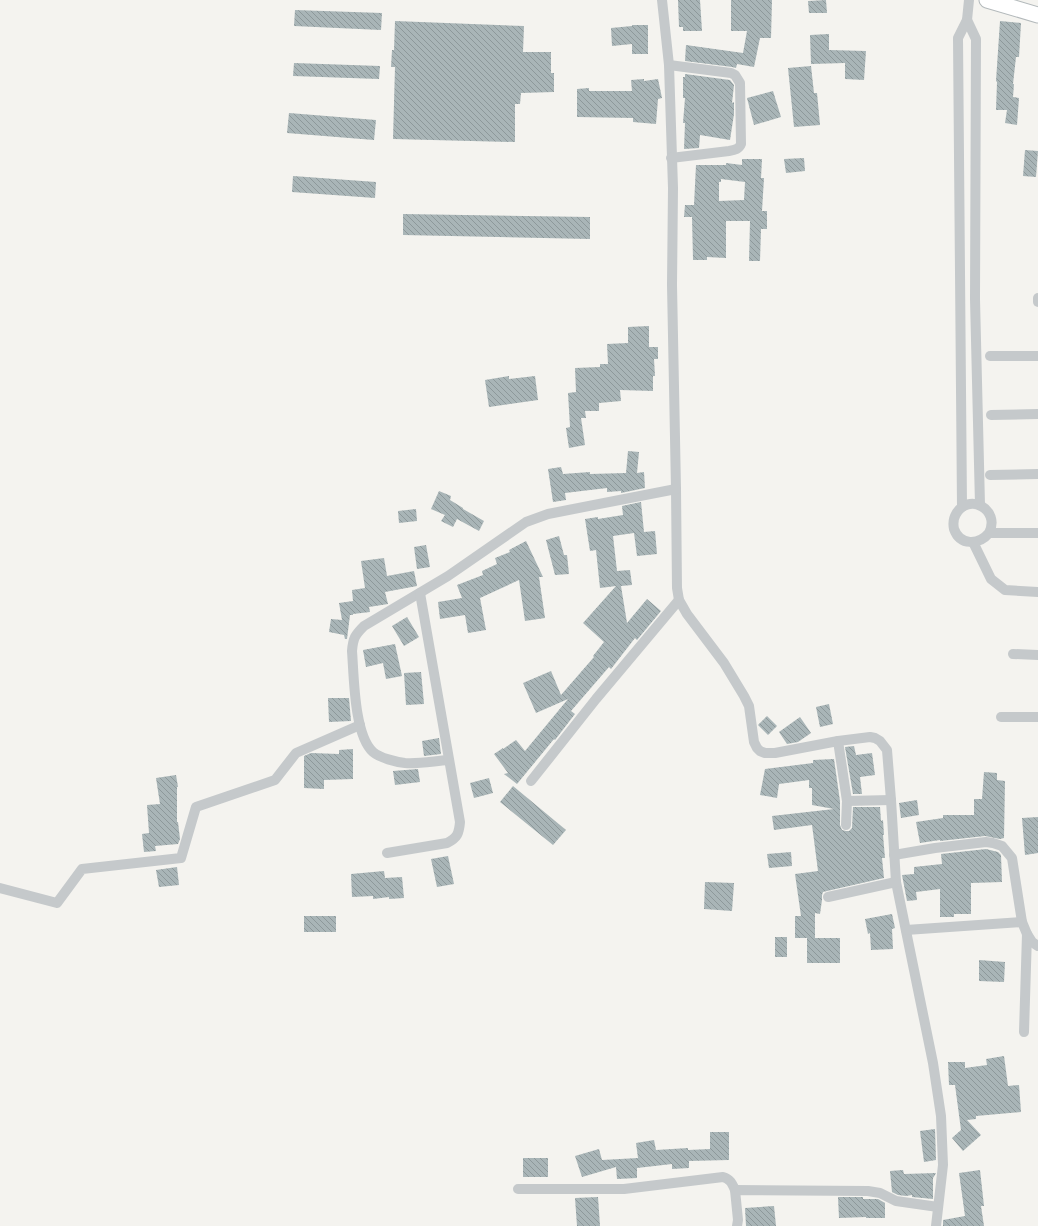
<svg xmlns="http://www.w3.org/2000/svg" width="1038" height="1226" viewBox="0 0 1038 1226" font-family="'PT Sans',sans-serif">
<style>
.building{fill:url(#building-back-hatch);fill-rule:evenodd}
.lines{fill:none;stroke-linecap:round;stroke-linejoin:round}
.primary-casing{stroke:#b3b9bb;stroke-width:17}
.minor{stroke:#c5c9cb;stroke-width:10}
.primary{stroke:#fff;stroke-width:15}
</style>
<defs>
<pattern id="building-back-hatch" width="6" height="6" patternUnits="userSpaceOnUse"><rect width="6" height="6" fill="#a9b5b7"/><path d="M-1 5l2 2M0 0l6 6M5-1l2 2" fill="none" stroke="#8d989a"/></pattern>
</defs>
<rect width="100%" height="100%" fill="#f4f3ef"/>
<!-- building -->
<g class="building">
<path d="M678,0H700L702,31H683V27H679Z"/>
<path d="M731,0H772L771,38H760L754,67L737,64L736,68L732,67L685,61L686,45L743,53L747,31H731Z"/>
<path d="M826,0L827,13H809L808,1Z"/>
<path d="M295,10L382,13L381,30L294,26Z"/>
<path d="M395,21L524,26L523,52H551V73H554V92L521,93L520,104H515V142L393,139L395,67H391L392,50H394Z"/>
<path d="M1000,21L1021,23L1019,57H1016L1013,84H1014L1013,97L1019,98L1017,125L1005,123L1007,110H996L997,82L996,81Z"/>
<path d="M632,25H648V54H632V44L612,46L611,28L632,26Z"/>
<path d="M829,34V50L866,51L864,80L845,79V63L811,64L810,35Z"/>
<path d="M294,63L380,66L379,79L293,76Z"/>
<path d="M811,66L814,93H817L820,125L794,127L788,68Z"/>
<path d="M685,74L730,80L734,85L732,103L734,102V114L730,140L700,135L699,148L684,149L685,123H683L685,98H683V77H685Z"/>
<path d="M644,79V81L658,79L662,98L658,99L656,124L633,122V118L577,117V89L589,88V91H632L631,80Z"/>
<path d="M773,91L781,117L754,125L747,98Z"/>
<path d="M289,113L376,120L374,140L287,133Z"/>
<path d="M1025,150L1038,151L1036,177L1023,176Z"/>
<path d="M804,158L805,171L786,173L784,159Z"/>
<path d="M742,159H762L761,178H764L762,211H767V229H761L760,261H749L750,221H726V258L707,257V260H693L692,217H684L685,205H694L696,165H726V163L742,165ZM721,179L745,182L744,200L719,201V182H721Z"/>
<path d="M293,176L376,182L375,198L292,192Z"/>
<path d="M403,214L590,217V239L403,235Z"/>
<path d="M649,326V347H658V359H654L655,376H653V391L620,390L621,401L599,403V411H585L586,418H581L585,445L569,448L566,428L570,427L568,393L576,392L575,368L600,367V364H608L607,344L628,343V327Z"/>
<path d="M509,376V379L535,376L538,400L489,407L485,380Z"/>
<path d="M628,451L639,452L637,473L644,472L645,488L621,493V491L607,492V488L565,493L566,500L553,502L548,469L561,467L563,474L590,472V474L626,473Z"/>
<path d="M439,491L451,496L450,500L463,508V509L484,521L479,531L457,519L453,527L441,521L445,515L431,509Z"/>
<path d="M641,502L644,532L655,531L657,554L637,556L634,533L613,536L617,571L630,570L632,585L621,586L627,623L647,599L661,611L637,640L635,638L611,669L609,667L571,711L575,714L555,740L554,739L517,784L504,774L508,773L494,754L503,748V749L516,740L525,751L568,699L536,713L523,683L551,671L561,695L594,657L593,656L604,642L583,623L616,586L600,588L596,550L590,551L585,519L598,517V519L623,515L622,506Z"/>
<path d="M416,509L417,521L399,523L398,511Z"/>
<path d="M559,536L564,555H567L569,574L555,575L546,540Z"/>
<path d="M526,541L543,577H539L545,618L525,621L519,580L480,598L486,630L468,633L465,615L440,619L438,602L462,598L457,585L483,575L482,571L497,564L495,558L510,552L509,550Z"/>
<path d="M426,545L430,567L417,569L414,547Z"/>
<path d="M384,558L387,576L414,571L417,586L385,592L388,604L369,607L370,612L353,614V615H350L347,639H345L344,635L329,632L331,619L342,620L339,603L353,601L352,590L365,588L361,561Z"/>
<path d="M407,617L419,637L404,646L392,626Z"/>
<path d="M395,644L402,676L386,679L383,663L366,667L363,650Z"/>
<path d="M421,672L424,704L406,705L404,673Z"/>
<path d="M328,698H349L351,721L329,722Z"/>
<path d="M829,704L833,724L820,727L816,707Z"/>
<path d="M767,716L777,726L768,735L758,725Z"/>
<path d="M800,717L811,733L798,742L787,744L779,732Z"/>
<path d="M439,738L441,754L424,756L422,741Z"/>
<path d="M854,746L856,755L872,753L875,775L860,777L862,794H853L845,747Z"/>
<path d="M353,749V779L324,780V789L304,788V756L311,753L339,754V750Z"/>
<path d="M834,759L840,801V825L842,830L846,831H849L852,828L853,807H880L881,821L883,820L884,835H883L885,858H882L884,878L827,891L823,892L822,895V900L820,914L815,913V938H840V963H807V938H795V916H801L795,874L818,871L812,825L774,830L772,816L834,809L812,805V788H809V780L779,784L777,798L760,795L765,769L813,763V760Z"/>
<path d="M418,769L420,782L395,785L393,771Z"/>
<path d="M984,772L997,773V780L1005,781L1004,838L1000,839L985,836L940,841V840L920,843L916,822L943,818V815H974V799H982Z"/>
<path d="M176,775L178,787H177V822H178L180,839L178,844L155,846L156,851L144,852L142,834L149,833L147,805L160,804L156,778Z"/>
<path d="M489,778L493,793L474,798L470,783Z"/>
<path d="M513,786L566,830L553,845L500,802Z"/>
<path d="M917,800L919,815L901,818L899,803Z"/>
<path d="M1038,817V853L1025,855L1022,818Z"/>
<path d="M986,849L998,852L1001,855L1002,882L971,883V914H954V917H940V889L916,892L917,900L907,901L902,875L914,874V867L942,864L941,854Z"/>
<path d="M791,852L792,866L769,868L767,854Z"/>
<path d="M448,856L454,884L437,887L431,859Z"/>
<path d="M177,867L179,885L159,887L156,870Z"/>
<path d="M384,871L385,878L402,877L404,898L389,899V897L373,899V896L352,897L351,874Z"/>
<path d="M705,882L734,883L732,911L704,909Z"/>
<path d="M892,914L895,928L892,929L893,949L871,950L870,933L868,934L865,919Z"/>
<rect x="304" y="916" width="32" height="16"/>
<rect x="775" y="937" width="12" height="20"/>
<path d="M979,960L1005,962L1004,982L979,981Z"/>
<path d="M1004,1056L1008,1086L1019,1085L1021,1112L976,1116V1119L967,1120L981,1135L963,1151L952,1138L961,1130L955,1085H949L948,1062H965V1068L987,1065L986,1059Z"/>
<path d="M935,1129L936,1160L924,1162L920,1131Z"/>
<path d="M710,1132H729V1160L689,1161V1168L672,1169V1164L637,1168V1178L617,1179L616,1167L582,1177L575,1156L599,1149L602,1160L638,1158L636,1143L654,1140L656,1150L688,1148V1150L710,1149Z"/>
<rect x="523" y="1158" width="25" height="19"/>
<path d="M903,1170L904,1174L936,1173L935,1175L933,1178V1199L912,1197V1195L906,1196L898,1195L892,1192L890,1171Z"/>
<path d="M980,1170L984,1206H981L984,1226H943V1220L965,1216L959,1173Z"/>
<path d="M598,1197L600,1226H577L575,1198Z"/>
<path d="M838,1197H863V1199H878L885,1203V1218H866V1217L839,1218Z"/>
<path d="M774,1206L776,1226H746L745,1208Z"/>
</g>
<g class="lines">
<defs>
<path id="primary" d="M987,0L1038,15"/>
</defs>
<!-- primary casing -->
<use href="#primary" class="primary-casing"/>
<!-- minor -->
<g class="minor">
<path d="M662,0L669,65L673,188L672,285L676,489L677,588L679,600L687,614L724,663L744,696L749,706L754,742L757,748L760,751L765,753H775L838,741L870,737L875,738L880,741L887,750L891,800L896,882L933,1063L941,1116L943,1165L936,1226"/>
<path d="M967,20L969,0"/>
<path d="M669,65L731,73L735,75L740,83L741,144C739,149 735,150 729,151L671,158"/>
<path d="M1038,298V302"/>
<path d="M990,356H1038"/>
<path d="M991,415L1038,414"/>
<path d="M990,475L1038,474"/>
<path d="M962,507L958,38L967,20L976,39L975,299L980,505"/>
<path d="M989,533C1001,509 968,492 956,514C953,519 953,524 954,529C960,546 979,545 989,533H1038"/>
<path d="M973,542L991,579L1005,590L1038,592"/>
<path d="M1013,654L1038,655"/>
<path d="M1001,717H1038"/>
<path d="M838,741L847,801L846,825"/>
<path d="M448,760C434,761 419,764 405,763C396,762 380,758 373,752C354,735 354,676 352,651C353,638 355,635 364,626L448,576L526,522L548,514L676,489"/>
<path d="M531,781L596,699L679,600"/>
<path d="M847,801L891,800"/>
<path d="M387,853L447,843C457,838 459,834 460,822L420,593"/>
<path d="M894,855L935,848L986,842L993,843L1002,846L1012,858L1022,922L1027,934L1032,942L1038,946"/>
<path d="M0,888L57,903L82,869L181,858L196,807L275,780L296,753L360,725"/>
<path d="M828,897L896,882"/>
<path d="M906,930L1022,922"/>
<path d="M1024,1032L1027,934"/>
<path d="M518,1189H624L723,1177C730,1179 732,1183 735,1190"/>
<path d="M737,1226L738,1220L735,1190L868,1191L880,1193L896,1201L938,1207"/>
</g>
<!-- primary -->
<use href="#primary" class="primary"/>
</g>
</svg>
